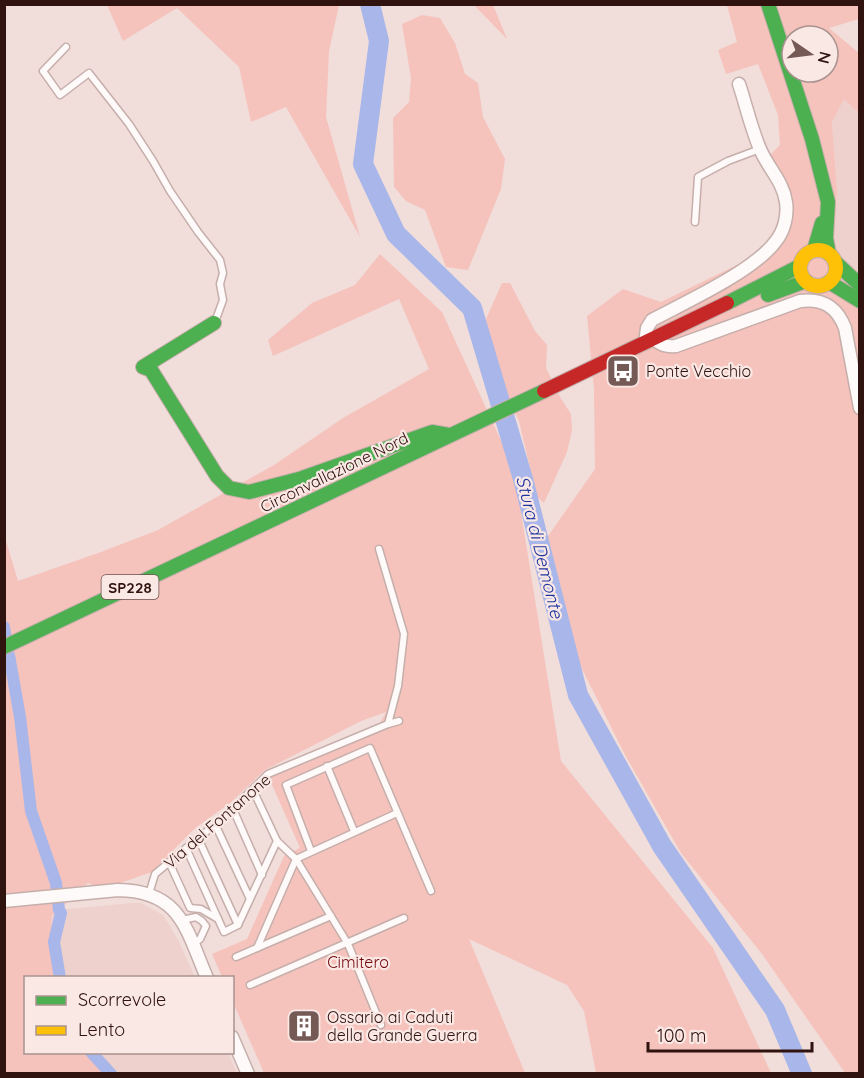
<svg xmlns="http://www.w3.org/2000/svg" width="864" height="1078" viewBox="0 0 864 1078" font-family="Quicksand,sans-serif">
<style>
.built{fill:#eed0cc}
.green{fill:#f5c3bc;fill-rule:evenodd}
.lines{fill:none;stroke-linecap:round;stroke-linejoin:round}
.canal{stroke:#a8b6ea;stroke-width:12}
.river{stroke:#a8b6ea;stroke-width:20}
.lane-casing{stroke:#c6aeab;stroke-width:9}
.street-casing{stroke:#c6aeab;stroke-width:15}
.fast-casing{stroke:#c6aeab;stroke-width:16}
.slow-casing{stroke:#c6aeab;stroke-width:16}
.jam-casing{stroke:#c6aeab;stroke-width:16}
.lane{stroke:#fdfaf9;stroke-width:6}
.street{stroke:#fdfaf9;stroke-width:12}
.fast{stroke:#4caf50;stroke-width:14}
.slow{stroke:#ffc107;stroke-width:14}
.jam{stroke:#c62828;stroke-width:14}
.labels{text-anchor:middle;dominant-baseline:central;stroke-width:4.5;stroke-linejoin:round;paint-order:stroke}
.shield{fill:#fae8e5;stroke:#6d524e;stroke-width:1.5}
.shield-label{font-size:15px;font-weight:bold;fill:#30120e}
.poi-label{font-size:16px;fill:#30120e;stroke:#fae8e5;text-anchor:start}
.street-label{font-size:16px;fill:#30120e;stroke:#fae8e5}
.park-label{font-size:16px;fill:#74080a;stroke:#fae8e5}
.water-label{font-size:18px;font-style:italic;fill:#1f36a1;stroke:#fae8e5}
</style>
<rect width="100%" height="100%" fill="#f1ddda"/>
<!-- built -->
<g class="built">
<path d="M844,98L859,113V276L840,261L834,243L837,191L832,122Z"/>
<path d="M132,903H141L163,915L178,940L195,977H53L51,917L59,910Z"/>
<path d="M88,1053H228L237,1073H108Z"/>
</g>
<!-- green -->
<g class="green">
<path d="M107,5H339L329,51L326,117L360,237L286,107L251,122L239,67L177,8L123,41Z"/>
<path d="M474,5H493L507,39Z"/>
<path d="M727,5H859V19L829,28L860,54L859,113L844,99L832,122L837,191L834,243L840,261L860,276L859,1073H845L762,954L681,853L624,753L580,665L546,539L595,469L594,389L587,316L623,289L661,302L782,243L790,224L768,157L780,145L778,115L758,64L726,74L718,50L737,42ZM792,36H828V72H792Z"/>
<path d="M422,15L440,18L455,43L465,74L478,83L483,117L505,159L501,189L468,270L446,267L425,210L406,201L394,187L393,118L409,102L411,78L402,24Z"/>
<path d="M380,254L442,312L514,469L561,761L713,948L771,1073H596L584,1011L567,985L469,939L525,1073H264L233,1002L232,978L222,977L212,954L247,939L284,856L300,848L269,778L375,733L386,712L361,721L265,770L230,803L194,829L152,872L117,884L97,887L88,883L51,917L55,977L26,978V1052L88,1053L108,1073H5L4,534L18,581L101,552L158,530L274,465L343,418L429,369L399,299L273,356L268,340L312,303L355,285Z"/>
<path d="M502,283H510L535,331L547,345L546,368L560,397L571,414L572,431L567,452L544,503L537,497L519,421L498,377L485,335L486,319Z"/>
</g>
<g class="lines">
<!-- canal -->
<g class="canal">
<path d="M4,627L6,638"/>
<path d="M9,655L20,717L31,811L56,883L59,910L61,913L54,942L60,978"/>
<path d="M91,1052L111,1074"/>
</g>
<!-- river -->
<path class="river" d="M370,4L379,41L363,164L396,234L472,308L523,479L578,695L662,846L775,1010L802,1074"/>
<defs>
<g id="lane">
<path d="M66,47L43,71L60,95L89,73L129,124L153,161L170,191L198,232L220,260L223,273L220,284L223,300L215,322"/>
<path d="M695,222L698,177L728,161L760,149"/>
<path d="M379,549L404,634L398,686L388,724"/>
<path d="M327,766L354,831"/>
<path d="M233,809L262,875"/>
<path d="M215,824L250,899"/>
<path d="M198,838L238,925"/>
<path d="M277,841L296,859L348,944L381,1025"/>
<path d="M186,848L224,932L238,925L277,841L253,790"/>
<path d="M311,851L286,785L370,748L431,891"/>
<path d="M169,862L190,908L201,909L218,919"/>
<path d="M149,894L155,874L224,817L268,774L388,724L399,721"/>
<path d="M182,920L196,917L202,921L206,926L200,939L193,944"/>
<path d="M257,948L296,859L397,813"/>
<path d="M236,957L331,916"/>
<path d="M250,985L404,918"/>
</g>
<g id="street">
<path d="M654,339C661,345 666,347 676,346L800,301C823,298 837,307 845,328L860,408"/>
<path d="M645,343L647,328L652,320C686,302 754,271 776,241C784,231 788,216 786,202C783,181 768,168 760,149C751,128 746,105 739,84"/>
<path d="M4,901L118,890C181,891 186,929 207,978"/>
<path d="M232,1037L248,1074"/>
</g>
<g id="fast">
<path d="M768,4L812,139L828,202L826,238L829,254"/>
<path d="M814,250L822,223"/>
<path d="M835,262L860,285"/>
<path d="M829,282L860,301"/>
<path d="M768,295L806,281"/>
<path d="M727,303L800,266"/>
<path d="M214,323L143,367L151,370L217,476L229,488L249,492L299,479L432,432L449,435"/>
<path d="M4,647L544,391"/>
</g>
<circle id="slow" cx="818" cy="268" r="18"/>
<path id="jam" d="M544,391L727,303"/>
</defs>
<!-- lane casing -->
<use href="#lane" class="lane-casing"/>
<!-- street casing -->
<use href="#street" class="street-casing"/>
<!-- fast casing -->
<use href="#fast" class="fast-casing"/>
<!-- slow casing -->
<use href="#slow" class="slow-casing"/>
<!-- jam casing -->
<use href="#jam" class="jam-casing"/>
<!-- lane -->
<use href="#lane" class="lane"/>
<!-- street -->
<use href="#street" class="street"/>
<!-- fast -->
<use href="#fast" class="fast"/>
<!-- slow -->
<use href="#slow" class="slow"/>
<!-- jam -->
<use href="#jam" class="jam"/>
</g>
<!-- icons -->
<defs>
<symbol id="bus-square" viewBox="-11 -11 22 22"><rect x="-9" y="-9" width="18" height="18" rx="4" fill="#745955" stroke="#fae8e5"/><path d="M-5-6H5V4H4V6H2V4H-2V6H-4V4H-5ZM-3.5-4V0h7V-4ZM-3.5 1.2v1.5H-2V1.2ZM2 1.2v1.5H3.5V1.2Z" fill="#fff"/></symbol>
<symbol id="building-square" viewBox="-11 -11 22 22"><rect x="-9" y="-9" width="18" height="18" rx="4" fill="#745955" stroke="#fae8e5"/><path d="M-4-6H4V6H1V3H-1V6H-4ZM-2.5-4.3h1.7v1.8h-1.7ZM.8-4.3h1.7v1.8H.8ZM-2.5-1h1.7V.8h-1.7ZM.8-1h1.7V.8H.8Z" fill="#fff"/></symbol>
</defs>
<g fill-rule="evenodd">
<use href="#bus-square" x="604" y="352" width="38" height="38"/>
<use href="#building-square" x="285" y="1007" width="38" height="38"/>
</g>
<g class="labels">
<!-- shield labels -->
<rect class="shield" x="101.5" y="575" width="57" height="24" rx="4.5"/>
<g class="shield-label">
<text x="130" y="587">SP228</text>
</g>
<!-- poi labels -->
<g class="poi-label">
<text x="646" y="371">Ponte Vecchio</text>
<text x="327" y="1017">Ossario ai Caduti<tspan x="327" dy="18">della Grande Guerra</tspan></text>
</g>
<!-- street labels -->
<g class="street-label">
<text transform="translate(334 472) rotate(-26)">Circonvallazione Nord</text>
<text transform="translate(217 821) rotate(-41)">Via del Fontanone</text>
</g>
<!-- park labels -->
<g class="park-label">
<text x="358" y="962">Cimitero</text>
</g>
<!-- water labels -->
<g class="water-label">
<text transform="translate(540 547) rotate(76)">Stura di Demonte</text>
</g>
</g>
<!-- border -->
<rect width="864" height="1078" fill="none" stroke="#30120e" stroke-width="12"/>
<!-- legend -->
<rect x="24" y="976" width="210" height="78" fill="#fae8e5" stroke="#a9928f" stroke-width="1.5"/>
<rect x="36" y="996" width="30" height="9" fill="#4caf50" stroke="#a9928f" stroke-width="1.5"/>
<text x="78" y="1006" font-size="18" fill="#30120e">Scorrevole</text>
<rect x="36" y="1026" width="30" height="9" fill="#ffc107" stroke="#a9928f" stroke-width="1.5"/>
<text x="78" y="1036" font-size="18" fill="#30120e">Lento</text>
<!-- north arrow -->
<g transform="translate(810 54) rotate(104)"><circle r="28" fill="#fae8e5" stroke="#a9928f" stroke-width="1.5"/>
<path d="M0-4.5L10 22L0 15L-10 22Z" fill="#745955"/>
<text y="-9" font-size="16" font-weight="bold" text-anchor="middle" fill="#30120e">N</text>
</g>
<!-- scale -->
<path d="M648 1042v9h164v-9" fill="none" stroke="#30120e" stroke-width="3"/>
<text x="657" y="1042" font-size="18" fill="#30120e" stroke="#fae8e5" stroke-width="4.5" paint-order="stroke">100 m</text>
</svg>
